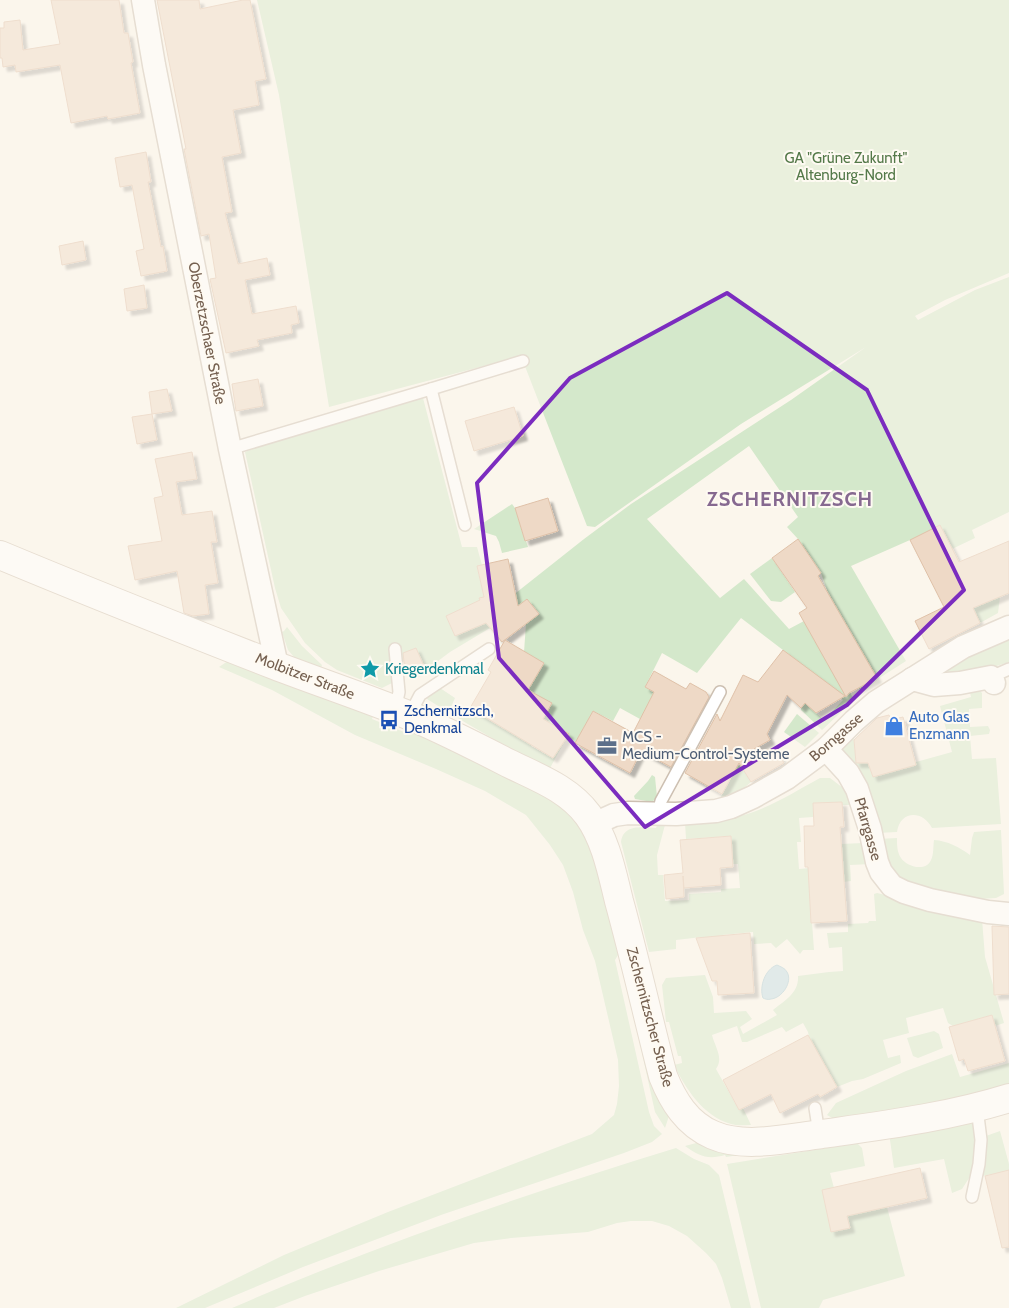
<svg xmlns="http://www.w3.org/2000/svg" width="1009" height="1308" viewBox="0 0 1009 1308" font-family="Cabin,sans-serif">
<style>
.green{fill:#d4e8cb;fill-rule:evenodd}
.water{fill:#c2dce4;stroke:#a9cad4}
.building{fill:#eed9c6;stroke:#dfc1a8;filter:url(#shadow)}
.lines{fill:none;stroke-linecap:round;stroke-linejoin:round}
.lane-casing{stroke:#cdc0b2;stroke-width:14}
.street-casing{stroke:#cdc0b2;stroke-width:25}
.secondary-casing{stroke:#cfc1b0;stroke-width:30}
.lane{stroke:#fff;stroke-width:11}
.street{stroke:#fff;stroke-width:22}
.secondary{stroke:#fff;stroke-width:28}
.marked{fill:none;stroke:#7b2cbf;stroke-width:4;stroke-linejoin:round}
.labels{text-anchor:middle;dominant-baseline:central;stroke-width:4;stroke-linejoin:round;paint-order:stroke}
.park-label{font-size:15px;fill:#547949;stroke:#fefaf2}
.street-label{font-size:15px;fill:#756050;stroke:#fefaf2}
.culture-label{font-size:15px;fill:#0d838f;stroke:#fefaf2;text-anchor:start}
.transit-label{font-size:15px;fill:#164399;stroke:#fefaf2;text-anchor:start}
.shop-label{font-size:15px;fill:#366cbe;stroke:#fefaf2;text-anchor:start}
.service-label{font-size:15px;fill:#4e5e75;stroke:#fefaf2;text-anchor:start}
.district-label{font-size:20px;font-weight:bold;letter-spacing:1px;fill:#866990;stroke:#fefaf2}
</style>
<defs>
<filter id="shadow"><feDropShadow dx="4.5" dy="4.5" stdDeviation="1" flood-color="#0004"/></filter>
</defs>
<rect width="100%" height="100%" fill="#fbf6ec"/>
<!-- green -->
<g class="green">
<path d="M257,0H1009V273L945,300L915,316L918,320L975,290L1009,277V512L972,530L975,538L952,549L940,525L910,540L851,566L906,661L881,677L866,690L858,689L876,678L829,596L821,573L798,539L787,527L798,517L749,446L647,519L720,598L744,579L789,629L804,621L840,673L854,700L822,730L801,710V708L805,703L824,720L843,700L813,673L741,618L697,673L662,653L645,687L655,693L640,719L620,708L613,721L593,711L575,743L566,739L550,768C507,748 467,724 427,699L428,692L440,688L455,698L450,709L464,717L470,708L504,729L544,663L524,652L526,624L539,613L527,599L490,628L450,652L430,667L410,680L409,673L424,666L419,656L404,663L403,661L391,663L392,683L382,688L337,670L325,662L305,643L281,608L275,588L245,452L257,447L423,398L462,547H477L482,565L477,567L484,597L479,598L480,600L512,596L584,539L631,504L791,400L866,347L741,424L595,527L587,526L521,356L329,407L279,95ZM545,720L568,733L553,758L531,746Z"/>
<path d="M512,504L515,508L525,541H526L528,547L502,553L499,542L496,536L474,529Z"/>
<path d="M772,558L795,592L781,602L771,601L750,574Z"/>
<path d="M1000,597L998,613L980,623L973,609L980,605Z"/>
<path d="M287,627L302,646L322,665L320,671L300,664L288,650L282,632L284,631Z"/>
<path d="M1009,634V662L987,669L946,673L943,671Z"/>
<path d="M231,659L375,710L372,719L404,732L407,724L545,793L569,814L580,828L590,846L623,954L618,955L615,960L649,1112L654,1126L662,1134L652,1142L624,1153L441,1215L303,1267L205,1308H176L284,1255L388,1212L592,1134L614,1115L617,1104L619,1086L618,1060L595,961L583,930L573,892L563,865L550,845L526,815L485,791L436,769L355,735L272,690L219,667Z"/>
<path d="M969,688L978,689L982,693V708L969,709L970,727L988,726L990,730L989,734L970,736L972,759L996,758L1001,824L932,828C923,810 900,810 897,832L877,833L840,748L853,732L856,763H868L873,777L916,765V762L952,752L940,706L971,697Z"/>
<path d="M797,714L819,733L805,747L784,732Z"/>
<path d="M725,758L742,767L751,782L737,794L718,802L732,776L718,769Z"/>
<path d="M652,775L655,777L657,797L652,802L635,799L634,796L648,781Z"/>
<path d="M820,778H830L851,794V805H842V802L813,803V817L799,818L801,842H797L799,869L843,865L841,844L863,843L871,864L850,865L851,881L835,883L810,894L814,950H803L800,954L787,939L776,948L771,943L754,944L753,932L722,935L723,946L702,937L676,940V949L649,952L621,842C623,824 642,827 656,828L659,821H666L657,855L658,875H663L665,901L689,900V894L721,892V889L740,888L738,864H733L731,836L686,839L685,822C703,820 722,821 740,816C766,810 796,791 820,778Z"/>
<path d="M1001,830L1004,894L996,898L964,900L894,877L878,839L897,838C897,845 897,852 901,858C907,867 926,872 931,860C934,854 933,846 934,840C948,841 959,847 970,855L972,838L974,832Z"/>
<path d="M877,893L982,919L985,957L1004,1023L995,1026L992,1015L953,1026L948,1023L943,1008L906,1018L909,1033L883,1040L888,1058L900,1055L901,1063L863,1079L852,1081L837,1087L809,1037L808,1032L803,1023L786,1032L782,1027L747,1042H742L737,1026L712,1035C715,1047 724,1058 716,1069L739,1110L743,1108L751,1125C745,1125 737,1126 731,1124C703,1116 686,1089 674,1065L682,1063L681,1056H678L669,1022H666L662,985L666,978L705,975L713,997L714,1013L746,1011L752,1019L740,1027L743,1034L777,1015L773,1010C785,1000 799,993 798,976L829,972L843,971L842,947L829,948L827,933L848,932V924L868,923L869,921H876L874,894Z"/>
<path d="M622,962L655,1092L662,1105L669,1116L665,1128L655,1112Z"/>
<path d="M934,1031L939,1034L943,1048L918,1058L913,1056L907,1038Z"/>
<path d="M952,1054L960,1077L1009,1063V1084C953,1102 893,1111 834,1119L827,1115L836,1103L906,1071Z"/>
<path d="M969,1121L972,1123L975,1129V1154L971,1175L962,1189L952,1193L944,1159L894,1168L889,1133Z"/>
<path d="M1000,1131L1009,1164V1205L1002,1172L983,1176L986,1136Z"/>
<path d="M853,1139L862,1148L865,1166L830,1173L834,1188L847,1216L887,1207L905,1276L823,1300L819,1308H761L727,1164L814,1150L813,1145Z"/>
<path d="M700,1142L746,1154L726,1157L725,1155C708,1160 699,1156 685,1146Z"/>
<path d="M676,1148L694,1159L709,1165L719,1175L751,1308H731L722,1278L716,1264L706,1253L687,1236L669,1226L652,1221H631L617,1223L588,1232L511,1238L474,1243L379,1271L305,1296L274,1308H232C376,1245 526,1194 676,1148Z"/>
</g>
<!-- water -->
<path class="water" d="M777,965C781,967 785,968 787,972C793,982 782,998 771,999C768,1000 765,999 763,998C759,987 765,969 777,965Z"/>
<!-- building -->
<g class="building">
<path d="M51,0H119L124,33H128L133,62L131,63L140,113L108,119L107,116L71,123L60,65L16,72L15,65L3,67L2,58H0V28H4V22L20,20L23,50L60,44Z"/>
<path d="M157,0H199L200,9L243,0H250L266,79L255,81L259,105L233,110L241,153L222,157L232,212L225,213L238,264L267,258L270,275L245,280L252,314L296,306L299,323L291,325L292,333L257,340L259,346L226,353L210,279L216,278L209,234L201,236L184,149H186Z"/>
<path d="M146,152L151,182H148L161,247L163,246L167,271L141,276L136,251L144,249L132,185L120,187L115,158Z"/>
<path d="M83,241L86,260L62,265L59,246Z"/>
<path d="M144,285L147,308L127,311L124,289Z"/>
<path d="M258,379L263,406L236,411L232,384Z"/>
<path d="M167,389L172,411L152,414L149,392Z"/>
<path d="M514,407L523,436L474,451L465,421Z"/>
<path d="M152,414L157,440L137,444L132,417Z"/>
<path d="M192,452L197,479L176,482L182,515L212,511L217,542H211L218,583L205,585L209,614L193,616L184,613L177,571L135,580L128,546L162,541L154,498L163,496L155,459Z"/>
<path d="M548,498L558,531L525,541L515,508Z"/>
<path d="M940,525L959,562L1009,541V593L973,608L980,623L929,649L915,621L944,607L910,540Z"/>
<path d="M798,539L821,573L818,576L877,678L849,693L846,697L799,613L807,608L772,558Z"/>
<path d="M508,559L518,606L527,599L539,614L502,642L486,623L455,636L446,616L480,600L479,598L484,597L477,566Z"/>
<path d="M505,640L544,663L528,690L552,703L543,719L569,734L553,758L470,708L491,672L488,670Z"/>
<path d="M416,648L424,666L409,673L404,662L403,653Z"/>
<path d="M783,650L845,696L816,713L805,703L801,708L787,695L767,734L770,740L754,749L756,753L775,748L784,763L751,782L739,763L722,794L685,773L717,714L720,721L743,675L758,682Z"/>
<path d="M654,671L686,689L690,683L706,692L709,697L671,767L641,751L630,773L575,743L593,711L633,733L654,692L645,687Z"/>
<path d="M889,715L891,720L903,717L916,765L873,777L868,763H856L854,740L877,718Z"/>
<path d="M842,802L844,827H840L847,921L811,923L808,867H805L804,826H814L813,803Z"/>
<path d="M731,836L733,867L720,868L721,885L684,888L683,876L684,897L666,899L664,875L683,873L680,840Z"/>
<path d="M992,926L1009,927V994L994,995Z"/>
<path d="M750,933L754,993L718,995L717,981H712L696,938Z"/>
<path d="M992,1015L1005,1061L968,1071L964,1059L959,1061L949,1027Z"/>
<path d="M808,1035L837,1087L820,1097L818,1094L780,1113L771,1094L739,1110L723,1080Z"/>
<path d="M920,1168L927,1198L847,1216L850,1228L831,1232L822,1190Z"/>
<path d="M1009,1170V1247L1002,1248L985,1176Z"/>
</g>
<g class="lines">
<defs>
<g id="lane">
<path d="M431,389L523,361"/>
<path d="M230,449L431,389L465,525"/>
<path d="M395,649L399,692L395,710"/>
<path d="M991,677L1009,669"/>
<path d="M409,716L420,695L489,649"/>
<path d="M658,813L661,801L720,692"/>
<path d="M815,1108L819,1134"/>
<path d="M972,1197L979,1164L981,1140L977,1108"/>
</g>
<g id="street">
<path d="M143,0L154,65L230,449L277,666"/>
<path d="M912,679L934,685L960,683L991,677L994,683"/>
<path d="M826,749L848,773L857,789L870,829L877,862L881,872L892,886L904,892L930,900L988,912L1009,914"/>
<path d="M594,824L614,815L628,813L676,814L716,811L731,807L753,797L787,778L826,749L854,721L876,702L963,647L1009,627"/>
</g>
<path id="secondary" d="M0,555C91,593 182,629 274,665C318,682 364,697 408,715C442,729 475,746 508,763C536,777 568,788 588,815C606,840 612,873 619,901C635,959 648,1018 663,1076C673,1101 687,1124 713,1135C745,1149 788,1138 822,1134C885,1125 948,1117 1009,1098"/>
</defs>
<!-- lane casing -->
<use href="#lane" class="lane-casing"/>
<!-- street casing -->
<use href="#street" class="street-casing"/>
<!-- secondary casing -->
<use href="#secondary" class="secondary-casing"/>
<!-- lane -->
<use href="#lane" class="lane"/>
<!-- street -->
<use href="#street" class="street"/>
<!-- secondary -->
<use href="#secondary" class="secondary"/>
</g>
<!-- marked area -->
<path d="M0 0H1009V1308H0ZM727,293L867,390L964,590L847,705L645,827L499,658L477,483L570,378Z" fill="#fbf6ec" fill-opacity=".55" fill-rule="evenodd"/>
<path class="marked" d="M727,293L867,390L964,590L847,705L645,827L499,658L477,483L570,378Z"/>
<!-- icons -->
<defs>
<symbol id="sight-bare" viewBox="-9 -9 18 18"><path d="M0-6L1.8-2.2L6-1.7L2.9 1.2L3.7 5.4L0 3.3L-3.7 5.4L-2.9 1.2L-6-1.7L-1.8-2.2Z" fill="#0f9aa8" stroke="#fefaf2" stroke-width="2.5" paint-order="stroke"/></symbol>
<symbol id="bus-bare" viewBox="-9 -9 18 18"><path d="M-5-6H5V4H4V6H2V4H-2V6H-4V4H-5ZM-3.5-4V0h7V-4ZM-3.5 1.2v1.5H-2V1.2ZM2 1.2v1.5H3.5V1.2Z" fill="#1a4fb4" stroke="#fefaf2" stroke-width="2.5" paint-order="stroke"/></symbol>
<symbol id="shop-bare" viewBox="-9 -9 18 18"><path d="M-5-2.5h2.3a2.7 3.5 0 0 1 5.4 0H5L5.5 6h-11ZM-1.5-2.5h3a1.5 2.3 0 0 0-3 0Z" fill="#3f7fe0" stroke="#fefaf2" stroke-width="2.5" paint-order="stroke"/></symbol>
<symbol id="office-bare" viewBox="-9 -9 18 18"><path d="M-6-3h4V-5.5h4V-3h4V5H-6ZM-1-4.5V-3h2v-1.5ZM-6 0V1H6V0Z" fill="#5c6f8a" stroke="#fefaf2" stroke-width="2.5" paint-order="stroke"/></symbol>
</defs>
<g fill-rule="evenodd">
<use href="#sight-bare" x="356" y="655" width="28" height="28"/>
<use href="#bus-bare" x="375" y="706" width="28" height="28"/>
<use href="#shop-bare" x="880" y="712" width="28" height="28"/>
<use href="#office-bare" x="593" y="732" width="28" height="28"/>
</g>
<g class="labels">
<!-- park labels -->
<g class="park-label">
<text x="846" y="158">GA "Grüne Zukunft"<tspan x="846" dy="17">Altenburg-Nord</tspan></text>
</g>
<!-- street labels -->
<g class="street-label">
<text transform="translate(207 333) rotate(79)">Oberzetzschaer Straße</text>
<text transform="translate(305 676) rotate(21)">Molbitzer Straße</text>
<text transform="translate(836 737) rotate(-41)">Borngasse</text>
<text transform="translate(868 829) rotate(74)">Pfarrgasse</text>
<text transform="translate(650 1017) rotate(75)">Zschernitzscher Straße</text>
</g>
<!-- culture labels -->
<g class="culture-label">
<text x="385" y="669">Kriegerdenkmal</text>
</g>
<!-- transit labels -->
<g class="transit-label">
<text x="404" y="711">Zschernitzsch,<tspan x="404" dy="17">Denkmal</tspan></text>
</g>
<!-- shop labels -->
<g class="shop-label">
<text x="909" y="717">Auto Glas<tspan x="909" dy="17">Enzmann</tspan></text>
</g>
<!-- service labels -->
<g class="service-label">
<text x="622" y="737">MCS -<tspan x="622" dy="17">Medium-Control-Systeme</tspan></text>
</g>
<!-- district labels -->
<g class="district-label">
<text x="790" y="499">ZSCHERNITZSCH</text>
</g>
</g>
</svg>
